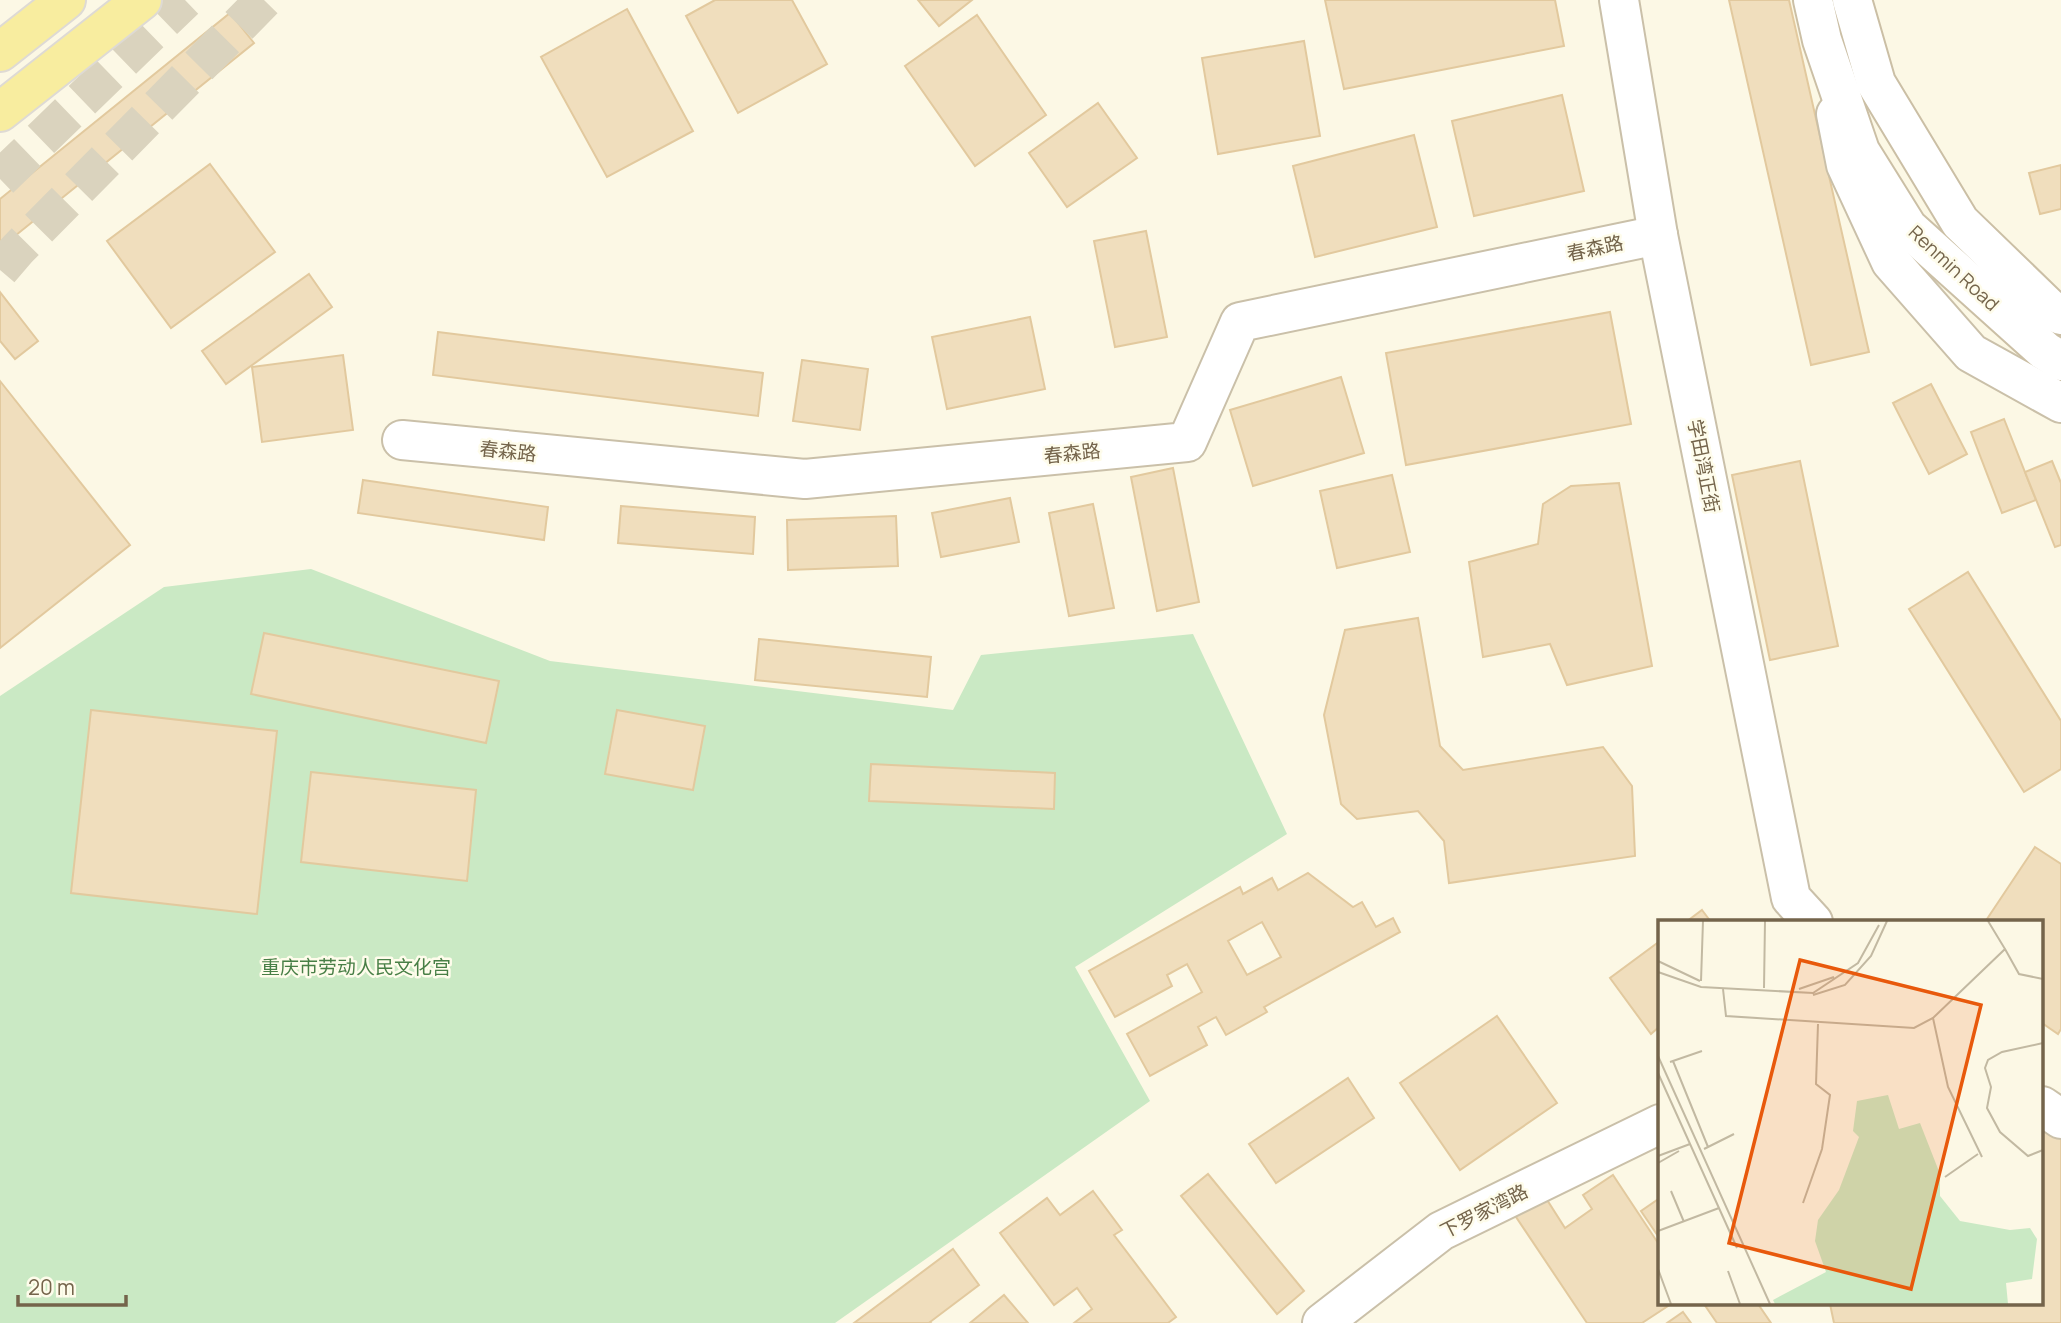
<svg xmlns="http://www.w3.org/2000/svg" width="2061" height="1323" viewBox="0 0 2061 1323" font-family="Manrope,'Noto Sans SC',sans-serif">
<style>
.green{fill:#cae9c4}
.building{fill:#f0debd;stroke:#e2c99e;stroke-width:2;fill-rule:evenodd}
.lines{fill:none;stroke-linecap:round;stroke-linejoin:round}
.secondary-tunnel{stroke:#dad3be;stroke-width:38;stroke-dasharray:38 19;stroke-linecap:butt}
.minor-casing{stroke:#cac0a9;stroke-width:42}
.tertiary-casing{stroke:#cac0a9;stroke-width:42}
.secondary-casing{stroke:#cbbfa5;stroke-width:42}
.primary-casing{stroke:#dedad4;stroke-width:42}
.minor{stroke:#fff;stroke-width:38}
.tertiary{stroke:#fff;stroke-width:38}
.secondary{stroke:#fff;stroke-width:38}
.primary{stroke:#f8ed9f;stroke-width:38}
.labels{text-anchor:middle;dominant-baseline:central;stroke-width:5;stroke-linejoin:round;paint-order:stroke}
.street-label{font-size:19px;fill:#74644b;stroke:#fefceb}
.park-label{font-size:19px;fill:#487f46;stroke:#fefceb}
.inset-road{fill:none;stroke:#c2b9a2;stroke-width:2}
.view{fill:#e8590c;fill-opacity:0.15;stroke:#e8590c;stroke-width:3.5}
.inset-edge{fill:none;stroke:#74644b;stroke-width:3.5}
</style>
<rect width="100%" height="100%" fill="#fcf8e5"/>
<!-- green -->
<path class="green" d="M311,569L550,661L953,710L981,655L1193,634L1287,834L1075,967L1150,1101L835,1323H0V696L164,587Z"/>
<!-- building -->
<g class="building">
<path d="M715,0H792L827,64L738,113L686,16Z"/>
<path d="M918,0H972L939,26Z"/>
<path d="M1325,0H1555L1564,46L1344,89Z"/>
<path d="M1729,0H1789L1869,352L1811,365Z"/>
<path d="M627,9L693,131L607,177L541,57Z"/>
<path d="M230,13L254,43L0,248V199Z"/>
<path d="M977,15L1046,115L975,166L905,66Z"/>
<path d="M1304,41L1320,136L1218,154L1202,58Z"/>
<path d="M1562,95L1584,191L1474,216L1452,121Z"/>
<path d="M1098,103L1137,158L1067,207L1029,153Z"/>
<path d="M1414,135L1437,227L1315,257L1293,166Z"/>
<path d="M210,164L275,252L171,328L107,241Z"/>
<path d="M2061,165V209L2040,214L2029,173Z"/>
<path d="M1146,231L1167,337L1115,347L1094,241Z"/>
<path d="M309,274L332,307L226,384L202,351Z"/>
<path d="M0,292L38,341L15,359L0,341Z"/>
<path d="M1610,312L1631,424L1406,465L1386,353Z"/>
<path d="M1030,317L1045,389L947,409L932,337Z"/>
<path d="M438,332L763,373L758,416L433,375Z"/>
<path d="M343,355L353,430L262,442L252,367Z"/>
<path d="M802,360L868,369L860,430L793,421Z"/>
<path d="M1341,377L1364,453L1253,486L1230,410Z"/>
<path d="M0,381L130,545L0,648Z"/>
<path d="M1931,384L1967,454L1929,474L1893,403Z"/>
<path d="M2004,419L2036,500L2002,513L1971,432Z"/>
<path d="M1800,461L1838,646L1770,660L1732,475Z"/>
<path d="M2052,461L2061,483V545L2055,547L2025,472Z"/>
<path d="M1173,468L1199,602L1157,611L1131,477Z"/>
<path d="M1392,475L1410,552L1337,568L1320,491Z"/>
<path d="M363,480L548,507L544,540L358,513Z"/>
<path d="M1619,483L1652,666L1567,685L1550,644L1483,657L1469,562L1538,544L1543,504L1571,486Z"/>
<path d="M1010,498L1019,542L941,557L932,513Z"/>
<path d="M1093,504L1114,608L1069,616L1049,513Z"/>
<path d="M621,506L755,517L753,554L618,543Z"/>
<path d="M896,516L898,566L788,570L787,520Z"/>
<path d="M1968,572L2061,721V769L2024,792L1909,609Z"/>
<path d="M1418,618L1440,746L1463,770L1603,747L1632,786L1635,856L1449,883L1444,841L1418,811L1357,819L1341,804L1324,715L1345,630Z"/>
<path d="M264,633L499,681L486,743L251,694Z"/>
<path d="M759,639L931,657L927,697L755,680Z"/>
<path d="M91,710L277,731L257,914L71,893Z"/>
<path d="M617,710L705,726L693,790L605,774Z"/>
<path d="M871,764L1055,773L1054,809L869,801Z"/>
<path d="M311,772L476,790L467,881L301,862Z"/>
<path d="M2035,847L2061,864V1029L2058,1034L2042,1023V922H1985Z"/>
<path d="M1308,873L1353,907L1362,902L1376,927L1393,918L1400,932L1264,1007L1267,1012L1226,1035L1216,1017L1198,1027L1207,1045L1150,1076L1127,1034L1202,992L1187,964L1167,975L1172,986L1115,1017L1089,971L1240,887L1243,894L1272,878L1278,890ZM1262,922L1281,957L1247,975L1228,941Z"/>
<path d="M1702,910L1711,922H1686Z"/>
<path d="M1660,941V1026L1651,1034L1610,978Z"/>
<path d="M1497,1016L1557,1103L1460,1170L1400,1083Z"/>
<path d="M1348,1078L1374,1118L1276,1183L1249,1144Z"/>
<path d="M2042,1119L2059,1130L2061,1139V1323H1834L1830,1304H2042Z"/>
<path d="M1208,1174L1304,1291L1277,1314L1181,1196Z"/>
<path d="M1613,1175L1660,1246V1304H1671L1642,1323H1587L1512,1211L1542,1192L1565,1228L1592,1209L1583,1195Z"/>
<path d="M1093,1191L1122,1230L1114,1235L1176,1317L1168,1323H1074L1092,1309L1077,1288L1054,1305L1000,1233L1047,1198L1060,1215Z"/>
<path d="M1660,1198V1239L1641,1211Z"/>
<path d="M953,1249L979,1285L930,1322L931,1323H854Z"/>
<path d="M1004,1295L1028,1323H970Z"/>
<path d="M1704,1304H1758L1771,1323H1717Z"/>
<path d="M1683,1312L1691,1323H1667Z"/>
</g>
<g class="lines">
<!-- secondary-tunnel -->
<g class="secondary-tunnel">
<path d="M0,179L185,0"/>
<path d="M0,270L18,249L264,0"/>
</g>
<defs>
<g id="minor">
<path d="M402,440L805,479L1187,442L1240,322L1658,235"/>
<path d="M1322,1323L1441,1231L1660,1124"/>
</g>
<g id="tertiary">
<path d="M1619,0L1658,235L1791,898L1813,922"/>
<path d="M1836,114L1846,165L1891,262L1971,353L2061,403"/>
<path d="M2042,1106L2061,1119"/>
</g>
<g id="secondary">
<path d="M1813,0L1822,40L1860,151L1908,228L2045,351L2061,361"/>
<path d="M1852,0L1876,83L1960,222L2049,308L2061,315"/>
</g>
<g id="primary">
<path d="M0,52L66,0"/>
<path d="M0,112L142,0"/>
</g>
</defs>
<!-- minor casing -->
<use href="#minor" class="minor-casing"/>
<!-- tertiary casing -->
<use href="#tertiary" class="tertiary-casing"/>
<!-- secondary casing -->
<use href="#secondary" class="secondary-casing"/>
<!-- primary casing -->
<use href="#primary" class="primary-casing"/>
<!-- minor -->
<use href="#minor" class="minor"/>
<!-- tertiary -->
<use href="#tertiary" class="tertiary"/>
<!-- secondary -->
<use href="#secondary" class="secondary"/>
<!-- primary -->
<use href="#primary" class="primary"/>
</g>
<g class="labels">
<!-- street labels -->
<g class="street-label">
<text transform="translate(1595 248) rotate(-12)">春森路</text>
<text transform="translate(1954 268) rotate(43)">Renmin Road</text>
<text transform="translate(508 451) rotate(6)">春森路</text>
<text transform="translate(1072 453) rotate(-6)">春森路</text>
<text transform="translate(1704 466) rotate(79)">学田湾正街</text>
<text transform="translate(1484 1211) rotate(-27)">下罗家湾路</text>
</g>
<!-- park labels -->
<g class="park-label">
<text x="356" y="967">重庆市劳动人民文化宫</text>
</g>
</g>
<!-- overview -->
<g transform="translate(1658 920)">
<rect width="385" height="385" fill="#fcf8e5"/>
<path d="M230,175L241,209L262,203L282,254V276L302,301L352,310L372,308L379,319L374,359L348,363L350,384H117L115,380L168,352L157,321L160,300L181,270L201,217L195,211L199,181Z" fill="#cae9c4"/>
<path class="inset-road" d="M347,29L361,54L385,59M0,41L42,61M0,52L43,67L155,73L200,43L221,5M43,61L45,1M106,68L107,1M65,69L68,96L256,108L275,98L347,29L330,1M141,69L176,57M155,75L187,65L213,36L229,1M275,98L290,167L324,237M385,123L344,132L330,140L327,148L333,167L329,188L342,212L370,236L385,230M0,136L112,384M15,141L50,227M12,142L44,131M0,153L79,328M46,229L76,214M0,236L32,224M0,243L21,231M287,257L320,234M13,271L26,302M145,283L164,229L172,175L158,164L160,104M0,311L61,288M0,349L13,384M70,351L82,384"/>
<path class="view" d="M142,40L323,85L253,369L71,323Z"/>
<rect width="385" height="385" class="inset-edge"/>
</g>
<!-- scale -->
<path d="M18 1295v10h108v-10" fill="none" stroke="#74644b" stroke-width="3.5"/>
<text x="28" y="1295" font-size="21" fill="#74644b" stroke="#fefceb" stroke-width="5" paint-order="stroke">20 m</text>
</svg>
